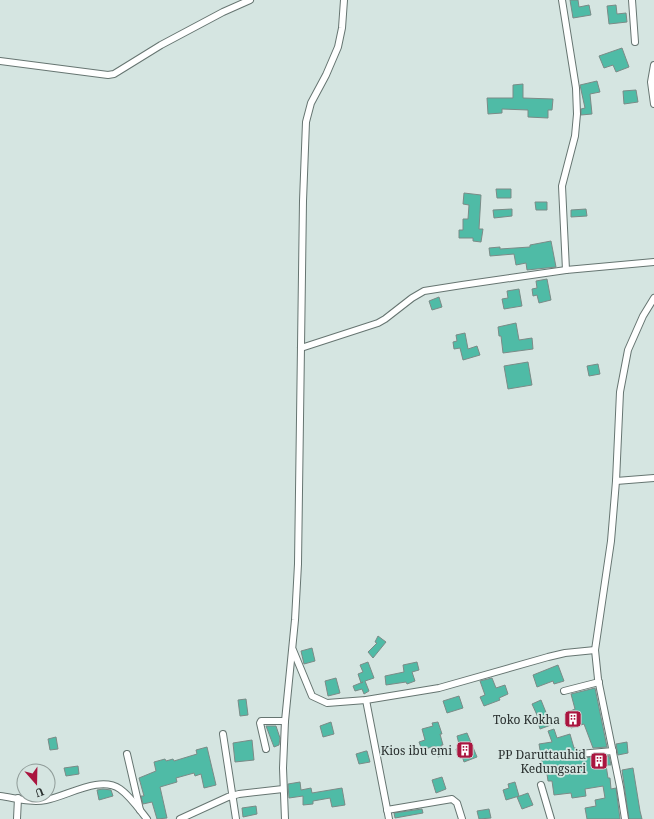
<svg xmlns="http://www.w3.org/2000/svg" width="654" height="819" viewBox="0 0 654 819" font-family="'Noto Serif',serif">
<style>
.building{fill:#4fbba6;stroke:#7b8b87}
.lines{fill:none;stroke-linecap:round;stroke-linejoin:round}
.minor-casing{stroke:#667571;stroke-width:8}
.minor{stroke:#fff;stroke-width:6}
.labels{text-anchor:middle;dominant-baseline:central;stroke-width:3.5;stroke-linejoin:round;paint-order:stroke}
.poi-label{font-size:12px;fill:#292f2e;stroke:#d5e5e1;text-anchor:end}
</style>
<rect width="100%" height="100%" fill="#d5e5e1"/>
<!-- building -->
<g class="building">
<path d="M570,0H578L579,7L589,5L591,15L573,18Z"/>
<path d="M616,5L617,14L626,13L627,22L609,24L607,6Z"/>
<path d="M622,48L629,67L616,72L613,65L604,68L599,56Z"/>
<path d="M597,81L600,92L590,94L592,114L581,115V109L585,108L580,85Z"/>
<path d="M523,84V98L553,99L552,110H548V118L528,117V110L502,109V113L488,114L487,98H513V85Z"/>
<path d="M636,90L638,102L624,104L623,91Z"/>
<path d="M496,189H511V198H497Z"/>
<path d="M464,193L481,195L479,229H483L481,242L473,241V238H459V230H463V219H468L469,205L463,204Z"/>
<path d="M535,202H547V210H536Z"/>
<path d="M512,209V216L494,218L493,210Z"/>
<path d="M586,209L587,216L571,217V210Z"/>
<path d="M551,241L556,267L527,270L526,263L516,265L514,254L490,256L489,248L500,247V249L530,247V245Z"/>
<path d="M547,279L551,300L539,303L537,295L533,296L532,289L537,288L536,281Z"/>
<path d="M519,289L522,306L504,309L502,299L508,298L507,291Z"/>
<path d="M439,297L442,307L432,310L429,301Z"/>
<path d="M516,323L519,340L532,338L533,349L503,353L501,336H499L498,327Z"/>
<path d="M465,333L468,349L477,346L480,355L463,360L460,348L454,349L453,342L457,341L456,335Z"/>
<path d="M528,362L532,385L508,389L504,366Z"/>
<path d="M598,364L600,374L589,376L587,366Z"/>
<path d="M378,636L386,642L373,658L368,652L377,643L375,642Z"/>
<path d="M312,648L315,661L304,664L301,651Z"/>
<path d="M368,662L374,678L365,681L369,691L364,694L362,689L355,691L353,686L363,682L361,683L358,674L363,672L360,665Z"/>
<path d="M417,662L419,670L412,672L415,681L407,684L406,682L386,685L385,676L404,672L403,665Z"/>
<path d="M558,665L564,681L554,684L553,681L537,687L533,675Z"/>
<path d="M336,678L340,693L328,696L325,681Z"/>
<path d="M492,678L496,688L505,685L508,694L499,698L500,700L484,706L480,697L485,695L480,681Z"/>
<path d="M595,688L607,747L593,748L584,724L571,728L566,713L575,709L571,694Z"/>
<path d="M459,696L463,708L447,713L443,701Z"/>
<path d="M246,699L248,715L240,716L238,700Z"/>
<path d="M541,700L551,725L540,729L536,716L537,715L532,704Z"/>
<path d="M331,722L334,734L323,737L320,726Z"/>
<path d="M438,722L442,734H440L443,745H441L444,755L438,757L435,746L422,750L419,742L425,740L422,729L433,726L432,723Z"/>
<path d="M266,726H276L280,738L279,745L274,747Z"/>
<path d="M554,729L557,738L570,734L574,748H576V750L575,755L577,758L609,756L611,765H606L608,778H610L611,789L616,788L620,819H587L585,808L596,806L595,800L605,798L603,786L585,789L586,796L572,798L571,793L554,795L552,781H548L546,767L543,768L539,744L552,742L548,731Z"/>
<path d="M467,733L477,757L464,762L462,756L458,757L456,749L460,748L457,736Z"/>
<path d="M56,737L58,749L50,750L48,739Z"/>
<path d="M252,740L254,760L235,762L233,743Z"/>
<path d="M627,742L628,753L618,755L616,744Z"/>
<path d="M207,747L216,785L204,788L201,774L195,776L194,773L176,778L177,782L160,787L167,818L157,819L152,802L143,804L141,796H144L139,778L156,771L154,762L165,759L166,761L173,759L174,761L197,754L196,750Z"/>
<path d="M366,751H367L370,762L359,764L356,754Z"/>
<path d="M78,766L79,774L66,776L64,768Z"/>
<path d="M633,768L640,811L642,819H629L622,770Z"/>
<path d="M442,777L446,789L436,793L432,780Z"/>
<path d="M300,782L301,790L311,788L312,793L342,788L345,805L332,807L330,798L313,801V804L303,805V796L289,798L288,784Z"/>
<path d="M515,782L519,796L506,800L503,790L509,788L508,784Z"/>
<path d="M103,789L111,790L113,796L99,800L97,790Z"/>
<path d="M528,793L533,805L522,809L517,797Z"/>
<path d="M256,806L257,814L243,817L242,808Z"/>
<path d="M422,809L423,813L395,818L394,813Z"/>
<path d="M489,809L491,818L479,819L477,811Z"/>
</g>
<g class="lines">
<defs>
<g id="minor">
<path d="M562,0L576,88L577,114L575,136L562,186L566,270"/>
<path d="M632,0L635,42"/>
<path d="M0,61L108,75L114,74L161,45L223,12L250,0"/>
<path d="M654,65L651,82L654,104"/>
<path d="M301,348L378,323L385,319L412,298L424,291L462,285L566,270L654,262"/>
<path d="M616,481L654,478"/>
<path d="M293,650L312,696L327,703L366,700L439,688L548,657L565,653L595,650"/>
<path d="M564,691L599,682"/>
<path d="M366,700L389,819"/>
<path d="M223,734L236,819"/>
<path d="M266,749L260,723L261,721H285"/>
<path d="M127,754L140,810"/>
<path d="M579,754L613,751"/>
<path d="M541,785L551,819"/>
<path d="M0,796C15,798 31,803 46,800C68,796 100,775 120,789C130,796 139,809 147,819"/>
<path d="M387,810L452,799L457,803L462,819"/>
<path d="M17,819L18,798"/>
<path d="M180,819L228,797L239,794L283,789"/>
<path d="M285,819L283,768L285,721L295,620L298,564L303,201L306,122L311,103L326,75L338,47L342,28L344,0"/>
<path d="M625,819L620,787L598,679L595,650L611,541L616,481L620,392L628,350L643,316L654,298"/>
</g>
</defs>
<!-- minor casing -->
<use href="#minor" class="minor-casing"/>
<!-- minor -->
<use href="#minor" class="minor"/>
</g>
<!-- icons -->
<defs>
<symbol id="building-square" viewBox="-11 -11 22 22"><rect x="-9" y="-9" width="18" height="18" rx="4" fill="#aa153f" stroke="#d5e5e1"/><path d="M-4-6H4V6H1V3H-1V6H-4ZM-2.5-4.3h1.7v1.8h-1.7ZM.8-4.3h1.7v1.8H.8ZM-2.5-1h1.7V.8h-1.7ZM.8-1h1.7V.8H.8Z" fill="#fff"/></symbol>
</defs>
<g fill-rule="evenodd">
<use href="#building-square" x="563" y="709" width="20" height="20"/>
<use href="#building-square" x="455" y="740" width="20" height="20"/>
<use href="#building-square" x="589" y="751" width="20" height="20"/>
</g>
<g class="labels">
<!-- poi labels -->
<g class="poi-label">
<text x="560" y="719">Toko Kokha</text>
<text x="452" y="750">Kios ibu emi</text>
<text x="586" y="754">PP Daruttauhid<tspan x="586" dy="14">Kedungsari</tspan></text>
</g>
</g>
<!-- north arrow -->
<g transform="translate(36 783) rotate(160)"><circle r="19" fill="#d5e5e1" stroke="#909c99"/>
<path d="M0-3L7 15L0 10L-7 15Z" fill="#aa153f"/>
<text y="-6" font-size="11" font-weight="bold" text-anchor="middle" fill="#292f2e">U</text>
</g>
</svg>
